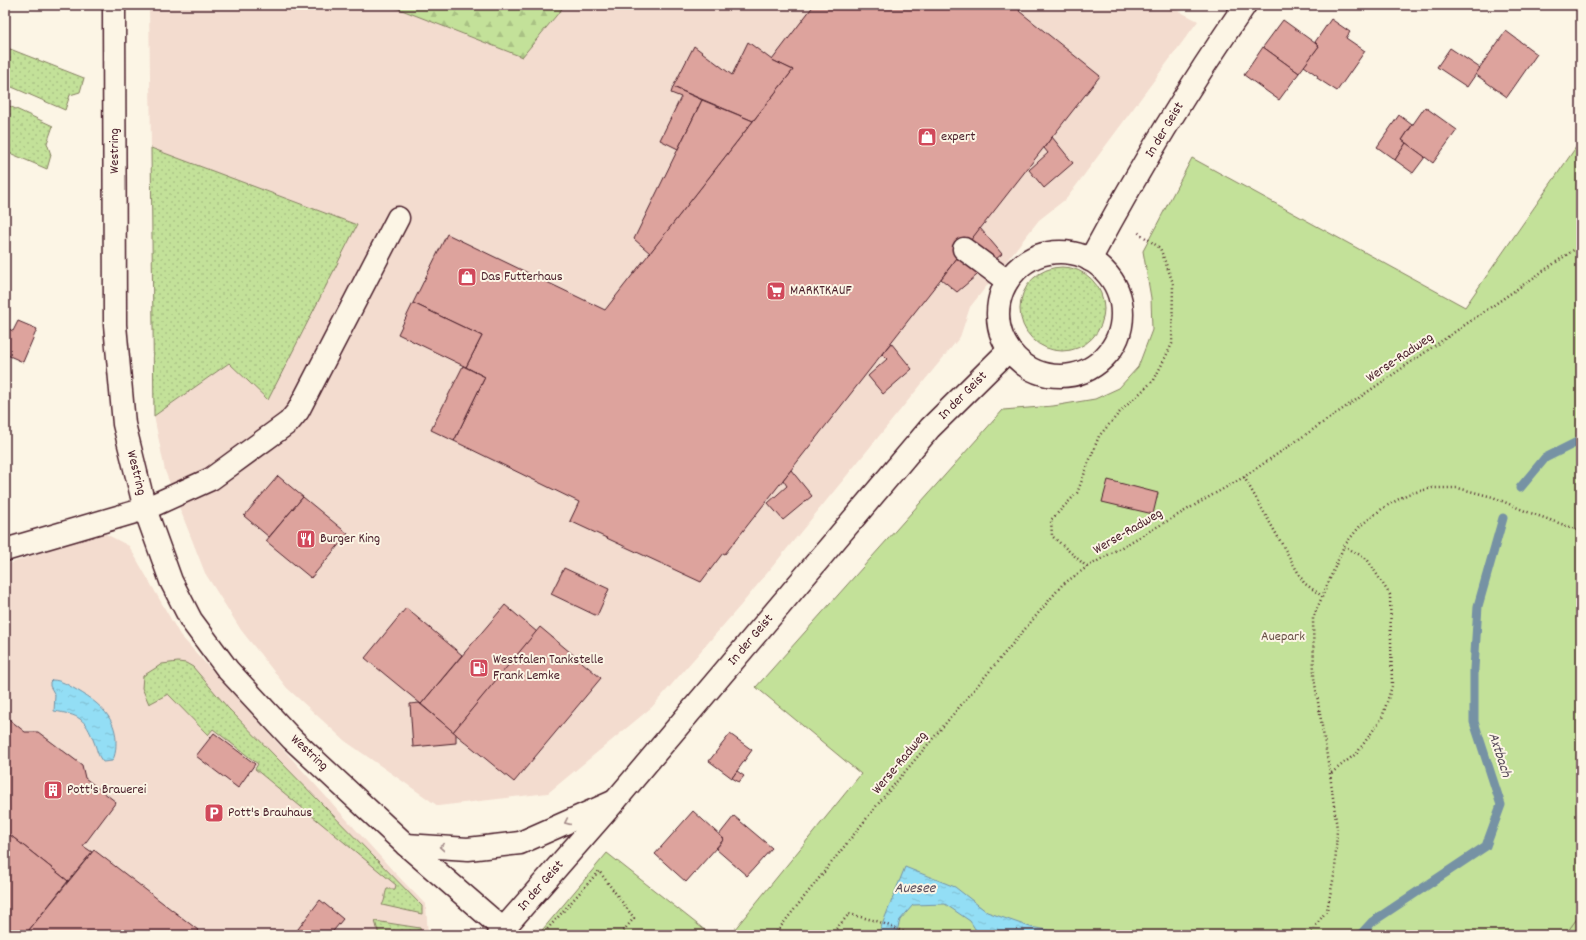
<svg xmlns="http://www.w3.org/2000/svg" width="1586" height="940" viewBox="0 0 1586 940" font-family="Dekko,sans-serif">
<style>
.built{fill:#f3dccf}
.grass{fill:url(#grass-dots);stroke:#868062}
.forest{fill:url(#forest-firs);stroke:#868062}
.park{fill:#c3e199;stroke:#868062}
.water{fill:url(#water-ripples);stroke:#7692a4}
.lines{fill:none;stroke-linecap:round;stroke-linejoin:round}
.stream{stroke:#7692a4;stroke-width:9}
.building{fill:#dda39d;stroke:#4a1f2b}
.minor-casing{stroke:#4a1f2b;stroke-width:25}
.major-casing{stroke:#4a1f2b;stroke-width:25}
.path{stroke:#4a1f2b;stroke-width:2.5;stroke-dasharray:1 3;stroke-linecap:butt}
.minor{stroke:#fcf5e5;stroke-width:22}
.major{stroke:#fcf5e5;stroke-width:22}
.oneway{stroke:#a38a88}
.labels{text-anchor:middle;dominant-baseline:central;stroke-width:4;stroke-linejoin:round;paint-order:stroke}
.street-label{font-size:14px;fill:#4a1f2b;stroke:#fcf5e5}
.poi-label{font-size:14px;fill:#4a1f2b;stroke:#fcf5e5;text-anchor:start}
.park-label{font-size:14px;fill:#685046;stroke:#fcf5e5}
.water-label{font-size:15px;font-style:italic;fill:#5c4f5e;stroke:#fcf5e5}
</style>
<defs>
<pattern id="grass-dots" width="8" height="8" patternUnits="userSpaceOnUse"><rect width="8" height="8" fill="#c3e199"/><path d="M2 2h.1M6 6h.1" fill="none" stroke="#a9c184" stroke-width="1.8" stroke-linecap="round"/></pattern>
<pattern id="forest-firs" width="22" height="20" patternUnits="userSpaceOnUse"><rect width="22" height="20" fill="#c3e199"/><path d="M5 1l3.5 6h-7zM16 11l3.5 6h-7z" fill="#a9c184"/></pattern>
<pattern id="water-ripples" width="26" height="14" patternUnits="userSpaceOnUse"><rect width="26" height="14" fill="#93def5"/><path d="M2 4q2-2 4 0t4 0M15 11q2-2 4 0t4 0" fill="none" stroke="#80bed2"/></pattern>
</defs>
<rect width="100%" height="100%" fill="#fcf5e5"/>
<filter id="ink" filterUnits="userSpaceOnUse"><feTurbulence type="fractalNoise" baseFrequency=".025" numOctaves="2"/><feDisplacementMap in="SourceGraphic" scale="8" xChannelSelector="R" yChannelSelector="G"/><feConvolveMatrix kernelMatrix="1 2 1 2 8 2 1 2 1" color-interpolation-filters="sRGB"/></filter>
<g filter="url(#ink)">
<!-- built -->
<g class="built">
<path d="M149,5H389L522,57L565,5H1167L1198,21L1067,198L1039,220L970,307L960,337L741,605L652,707L548,793L438,806L345,741L287,688L241,630L205,573L165,471L154,416L229,363L268,400L356,225L151,148Z"/>
<path d="M102,532L129,546L180,635L395,873L426,905L428,935H5V565Z"/>
</g>
<!-- grass -->
<g class="grass">
<path d="M5,47L84,78L80,92L70,95L65,110L5,84Z"/>
<path d="M5,104L53,126L47,143L51,155L47,169L5,151Z"/>
<path d="M151,148L357,225L268,400L229,363L154,416Z"/>
<circle cx="1062" cy="309" r="42"/>
<path d="M178,662L186,663L193,667L228,708L422,906V914L382,905C386,899 384,895 387,889H395L396,885L255,769L258,764L213,729L208,735L168,694L149,704L142,688L143,676L162,664Z"/>
<path d="M375,921L420,928L421,935H379Z"/>
</g>
<!-- forest -->
<g class="forest">
<path d="M389,5H565L522,57Z"/>
<path d="M1581,913V935H1565Z"/>
</g>
<!-- park -->
<g class="park">
<path d="M1581,140V913L1565,935H730L861,774L756,687L1003,410L1053,406L1095,399L1119,388L1138,367L1152,330L1151,298L1143,251L1192,158L1465,307Z"/>
<path d="M607,853L711,935H538Z"/>
</g>
<!-- water -->
<g class="water">
<path d="M52,680C61,680 68,685 75,689C96,701 115,715 116,740C116,747 116,755 112,761L103,762C97,755 97,749 94,742C85,718 79,715 54,711L55,695L50,686V682Z"/>
<path d="M905,867L955,887L987,912L1030,927L1066,933L1071,935H979L970,921L945,904L913,905L900,920L896,935H878Z"/>
</g>
<g class="lines">
<!-- stream -->
<g class="stream">
<path d="M1520,488L1545,458L1581,440"/>
<path d="M1360,935L1372,922L1486,846L1501,805L1474,722V669L1478,606L1503,518"/>
</g>
</g>
<!-- building -->
<g class="building">
<path d="M814,5H1023L1019,11L1100,76L725,554L723,553L701,582L570,521L579,502L454,441L485,377L466,367L482,336L413,303L447,234L605,310L793,70L772,60Z"/>
<path d="M1331,19L1350,32L1346,38L1365,51L1337,91L1317,78L1318,76L1304,66L1319,46L1315,42Z"/>
<path d="M1283,20L1319,46L1299,73L1263,47Z"/>
<path d="M1506,31L1537,54L1507,97L1475,74Z"/>
<path d="M748,42L772,60L793,70L753,121L673,87L694,46L732,75Z"/>
<path d="M1263,47L1299,73L1279,100L1244,75Z"/>
<path d="M1450,48L1480,68L1467,87L1437,67Z"/>
<path d="M673,87L702,100L678,149L660,140L681,97L671,93Z"/>
<path d="M702,100L753,121L650,253L634,239Z"/>
<path d="M1425,107L1457,130L1433,163L1402,140Z"/>
<path d="M1399,115L1412,125L1402,140L1406,143L1395,160L1377,147Z"/>
<path d="M1052,137L1073,163L1044,188L1029,170L1048,153L1044,148Z"/>
<path d="M1406,143L1425,157L1413,173L1395,160Z"/>
<path d="M980,228L1002,254L957,292L941,279Z"/>
<path d="M413,303L482,336L466,367L398,334Z"/>
<path d="M18,321L37,329L23,362L5,354V327L13,331Z"/>
<path d="M891,343L912,369L883,394L868,376L887,359L882,354Z"/>
<path d="M463,366L485,377L454,441L431,430Z"/>
<path d="M791,470L812,496L783,520L768,503L787,486L783,480Z"/>
<path d="M278,476L303,497L269,537L244,516Z"/>
<path d="M1108,480L1158,493L1153,514L1102,502Z"/>
<path d="M303,497L348,534L311,578L266,541Z"/>
<path d="M564,568L609,589L597,616L551,594Z"/>
<path d="M505,605L537,632L453,732L421,704Z"/>
<path d="M406,608L462,655L421,704L365,658Z"/>
<path d="M540,627L601,678L514,782L453,732Z"/>
<path d="M419,703L456,734V743L413,747L410,704Z"/>
<path d="M5,716L25,732H38L82,765L85,778L116,802L83,846L92,852L68,881L5,831Z"/>
<path d="M214,733L255,764L238,788L196,756Z"/>
<path d="M730,734L752,750L732,778L709,761Z"/>
<path d="M737,771L744,776L739,782L732,778Z"/>
<path d="M693,811L724,839L686,882L655,854Z"/>
<path d="M734,816L772,848L747,876L716,849L724,839L719,835Z"/>
<path d="M5,831L68,881L25,935H5Z"/>
<path d="M94,850L198,930L194,935H25Z"/>
<path d="M320,900L343,919L330,935H298L295,933Z"/>
</g>
<g class="lines">
<defs>
<g id="minor">
<path d="M114,5L115,325L124,424L145,509L171,581L191,620L228,670L292,739L406,845L503,929"/>
<path d="M964,249L1007,281"/>
<path d="M5,550L145,509L211,479L289,422L298,411L398,218"/>
<path d="M406,845L468,849L520,843L615,801"/>
</g>
<g id="major">
<circle cx="1060" cy="314" r="62"/>
<path d="M1090,260C1137,172 1189,86 1245,5"/>
<path d="M498,935L615,801L930,428L1009,350"/>
</g>
</defs>
<!-- minor casing -->
<use href="#minor" class="minor-casing"/>
<!-- major casing -->
<use href="#major" class="major-casing"/>
<!-- path -->
<g class="path">
<path d="M1244,477L1304,583L1322,596"/>
<path d="M1344,546L1360,526L1383,508L1408,494L1432,488H1458L1493,497L1525,511L1581,531"/>
<path d="M1087,567L1052,536L1051,520L1077,493L1099,436L1120,412L1154,380L1172,344L1173,283L1160,248L1136,231"/>
<path d="M542,935L599,871L634,918L620,935"/>
<path d="M774,935L882,799L1062,585L1087,567L1244,477L1581,245"/>
<path d="M831,935L849,914L880,922L911,935"/>
<path d="M1309,935L1327,910L1335,871L1337,829L1330,774L1314,678L1313,618L1344,546L1367,559L1390,595L1392,686L1382,718L1357,753L1330,774"/>
</g>
<!-- minor -->
<use href="#minor" class="minor"/>
<!-- major -->
<use href="#major" class="major"/>
</g>
<!-- one-way arrows -->
<defs><path id="oneway-chevron" d="M-2-3.5L2.5 0L-2 3.5" fill="none" stroke-width="1.6" stroke-linecap="round" stroke-linejoin="round"/></defs>
<g class="oneway">
<use href="#oneway-chevron" transform="translate(567 822) rotate(156)"/>
<use href="#oneway-chevron" transform="translate(442 847) rotate(-176)"/>
</g>
</g>
<!-- icons -->
<defs>
<symbol id="shop-square" viewBox="-11 -11 22 22"><rect x="-9" y="-9" width="18" height="18" rx="4" fill="#d1495b" stroke="#fcf5e5"/><path d="M-5-2.5h2.3a2.7 3.5 0 0 1 5.4 0H5L5.5 6h-11ZM-1.5-2.5h3a1.5 2.3 0 0 0-3 0Z" fill="#fff"/></symbol>
<symbol id="supermarket-square" viewBox="-11 -11 22 22"><rect x="-9" y="-9" width="18" height="18" rx="4" fill="#d1495b" stroke="#fcf5e5"/><path d="M-6-5.5h2.5l.6 2H6L4.5 2H-2.5L-4.4-4H-6ZM-1.5 3.2a1.3 1.3 0 1 0 .1 0ZM3 3.2a1.3 1.3 0 1 0 .1 0Z" fill="#fff"/></symbol>
<symbol id="restaurant-square" viewBox="-11 -11 22 22"><rect x="-9" y="-9" width="18" height="18" rx="4" fill="#d1495b" stroke="#fcf5e5"/><path d="M-5-6h1v4h1v-4h1v4h1v-4h1v5L-1.5 .5V6h-2V.5L-5-1ZM5-6V6H3V1.5H1.5Q1.5-4 5-6Z" fill="#fff"/></symbol>
<symbol id="fuel-square" viewBox="-11 -11 22 22"><rect x="-9" y="-9" width="18" height="18" rx="4" fill="#d1495b" stroke="#fcf5e5"/><path d="M-5.5-6h7V0h2V4h1.3V-2.5L3-4.5l.8-.8L6-3V5H2.5V1h-1V6h-7ZM-4.2-4.7v3.2H.2V-4.7Z" fill="#fff"/></symbol>
<symbol id="building-square" viewBox="-11 -11 22 22"><rect x="-9" y="-9" width="18" height="18" rx="4" fill="#d1495b" stroke="#fcf5e5"/><path d="M-4-6H4V6H1V3H-1V6H-4ZM-2.5-4.3h1.7v1.8h-1.7ZM.8-4.3h1.7v1.8H.8ZM-2.5-1h1.7V.8h-1.7ZM.8-1h1.7V.8H.8Z" fill="#fff"/></symbol>
<symbol id="parking-square" viewBox="-11 -11 22 22"><rect x="-9" y="-9" width="18" height="18" rx="4" fill="#d1495b" stroke="#fcf5e5"/><path d="M-3.5-5.5H1a3.5 3.5 0 0 1 0 7H-1V5.5H-3.5ZM-1-3.4V-.6H.8a1.4 1.4 0 0 0 0-2.8Z" fill="#fff"/></symbol>
</defs>
<g fill-rule="evenodd">
<use href="#shop-square" x="916" y="126" width="22" height="22"/>
<use href="#shop-square" x="456" y="266" width="22" height="22"/>
<use href="#supermarket-square" x="765" y="280" width="22" height="22"/>
<use href="#restaurant-square" x="295" y="528" width="22" height="22"/>
<use href="#fuel-square" x="468" y="657" width="22" height="22"/>
<use href="#building-square" x="42" y="779" width="22" height="22"/>
<use href="#parking-square" x="203" y="802" width="22" height="22"/>
</g>
<g class="labels">
<!-- street labels -->
<g class="street-label">
<text transform="translate(1165 130) rotate(-59)">In der Geist</text>
<text transform="translate(115 151) rotate(-90)">Westring</text>
<text transform="translate(1400 358) rotate(-34)">Werse-Radweg</text>
<text transform="translate(963 396) rotate(-45)">In der Geist</text>
<text transform="translate(136 473) rotate(76)">Westring</text>
<text transform="translate(1128 532) rotate(-30)">Werse-Radweg</text>
<text transform="translate(751 640) rotate(-50)">In der Geist</text>
<text transform="translate(309 753) rotate(43)">Westring</text>
<text transform="translate(900 763) rotate(-50)">Werse-Radweg</text>
<text transform="translate(541 886) rotate(-49)">In der Geist</text>
</g>
<!-- poi labels -->
<g class="poi-label">
<text x="941" y="137">expert</text>
<text x="481" y="277">Das Futterhaus</text>
<text x="790" y="291">MARKTKAUF</text>
<text x="320" y="539">Burger King</text>
<text x="493" y="660">Westfalen Tankstelle<tspan x="493" dy="16">Frank Lemke</tspan></text>
<text x="67" y="790">Pott's Brauerei</text>
<text x="228" y="813">Pott's Brauhaus</text>
</g>
<!-- park labels -->
<g class="park-label">
<text x="1283" y="637">Auepark</text>
</g>
<!-- water labels -->
<g class="water-label">
<text transform="translate(1499 755) rotate(72)">Axtbach</text>
<text x="915" y="889">Auesee</text>
</g>
</g>
<!-- margin -->
<rect width="1586" height="940" fill="none" stroke="#fcf5e5" stroke-width="20"/>
<rect x="10" y="10" width="1566" height="920" fill="none" stroke="#4a1f2b" stroke-width="1.5" filter="url(#ink)"/>
</svg>
